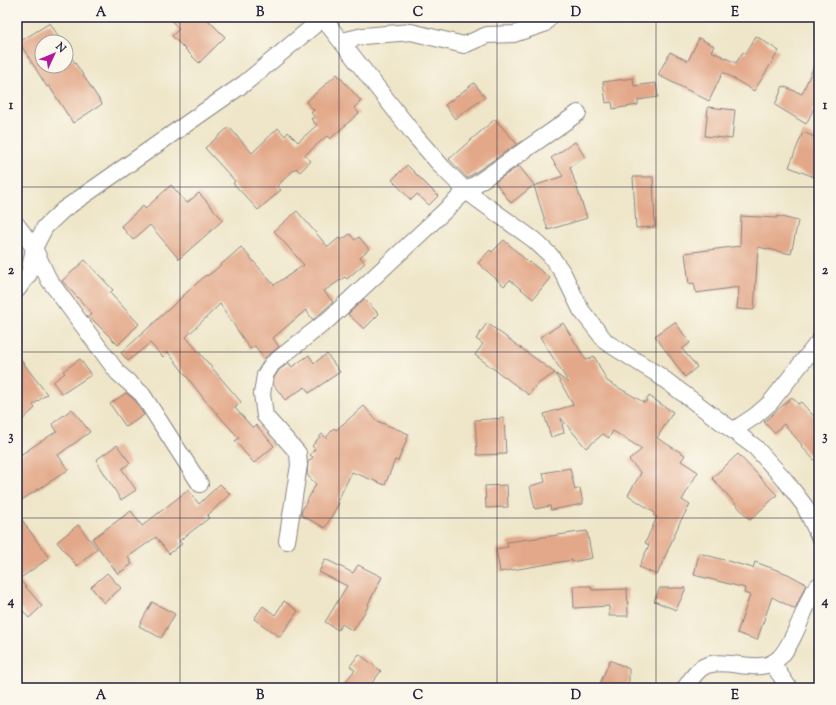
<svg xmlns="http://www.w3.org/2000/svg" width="836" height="705" viewBox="0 0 836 705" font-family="'Sorts Mill Goudy',serif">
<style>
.building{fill:#e3a889}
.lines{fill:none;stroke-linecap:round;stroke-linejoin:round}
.minor-casing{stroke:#888482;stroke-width:18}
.minor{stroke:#fff;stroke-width:16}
.grid{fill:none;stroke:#22223b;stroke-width:1;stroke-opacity:0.55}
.neatline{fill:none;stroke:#22223b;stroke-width:1.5}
.grid-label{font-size:13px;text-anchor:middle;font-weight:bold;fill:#22223b}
</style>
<rect width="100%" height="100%" fill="#fbf7ec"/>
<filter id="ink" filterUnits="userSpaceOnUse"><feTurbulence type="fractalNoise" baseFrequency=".025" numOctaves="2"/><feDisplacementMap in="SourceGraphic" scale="8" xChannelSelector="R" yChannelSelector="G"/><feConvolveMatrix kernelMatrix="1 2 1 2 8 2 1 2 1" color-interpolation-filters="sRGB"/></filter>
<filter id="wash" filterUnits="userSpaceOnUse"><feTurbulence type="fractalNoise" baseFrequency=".012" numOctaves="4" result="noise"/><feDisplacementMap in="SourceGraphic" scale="16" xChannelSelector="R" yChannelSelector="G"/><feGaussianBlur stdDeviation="0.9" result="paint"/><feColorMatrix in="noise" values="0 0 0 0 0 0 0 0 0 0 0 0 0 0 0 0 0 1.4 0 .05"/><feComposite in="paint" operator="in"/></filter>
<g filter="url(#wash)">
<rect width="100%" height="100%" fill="#efe6c9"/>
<g id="blocks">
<!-- building -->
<g class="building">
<path d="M168,17H205L225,37L199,63L172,36L179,29Z"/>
<path d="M50,23L62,42H42V66H66V49L102,104L73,123L49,86L47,87L19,42Z"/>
<path d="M756,36L779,51L754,91L723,72L709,101L658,75L670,52L688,61L699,38L714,46L711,51L736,63L743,52L745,54Z"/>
<path d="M819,54V110L814,108L806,124L775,105L783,86L802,94Z"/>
<path d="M337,74L361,101L354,108L359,113L330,139L327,136L305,155L311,161L300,172L296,168L277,186L281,190L258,210L233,183L235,181L205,148L229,127L252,153L278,128L285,136L288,132L298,142L317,125L311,119L315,117L311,113L314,110L306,102Z"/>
<path d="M633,78L634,86L656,83L658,97L638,100V105L613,109L612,102L606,103L603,82Z"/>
<path d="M474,83L485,97L455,119L445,105Z"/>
<path d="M708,107L735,110L732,139L705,136Z"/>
<path d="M495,119L517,144L467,178L449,159Z"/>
<path d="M803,132L819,139V179L789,167Z"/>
<path d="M575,142L585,157L570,167L587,218L548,230L534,186L563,176L551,158Z"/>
<path d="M407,165L438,196L429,205L417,194L411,200L392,180Z"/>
<path d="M519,166L534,185L511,203L495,182Z"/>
<path d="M633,177H653L655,227L636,228Z"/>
<path d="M171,185L187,203L199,193L223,220L179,259L150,225L133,240L121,226L143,206L145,209Z"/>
<path d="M297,211L328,247L339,238L341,240L350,234L355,240L359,237L369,249L360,257L365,263L347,279L345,277L324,291L333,302L313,320L306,310L273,338L279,347L264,359L255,346L250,349L220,304L186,337L241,402L235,408L253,428L256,425L274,446L254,463L235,441L239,438L204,399L168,352L163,357L150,343L128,361L121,353L206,275L207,276L214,271L241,247L274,285L304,265L274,231Z"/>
<path d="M741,216L777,218V216L798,221L791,254L758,247L754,310L737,309L739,287L696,293L694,283L689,284L685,253L740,246Z"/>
<path d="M504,240L529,263L530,262L550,278L533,299L510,280L504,286L478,263L490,250L492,252Z"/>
<path d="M85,260L113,290L110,293L139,324L118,345L89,316L92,313L62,281Z"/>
<path d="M364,299L379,314L364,329L348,314Z"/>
<path d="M675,322L690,343L682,349L697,367L685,377L655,336Z"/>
<path d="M487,323L555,373L536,385L529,395L475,355L483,344L476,339Z"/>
<path d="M563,323L586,360L594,356L607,381L645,403L649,396L673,412L657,438L685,455L681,461L698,472L682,500L690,505L680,522L657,575L639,567L649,545L645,543L657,517L653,515L655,513L628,495L641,473L629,460L642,449L613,431L609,438L603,434L586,448L561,418L564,433L551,437L544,414L573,405L556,374L569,383L540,337Z"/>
<path d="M327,354L340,372L309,393L305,387L285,400L273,384L274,378L279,370L289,363L292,367L309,355L314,363Z"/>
<path d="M17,355L47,394L33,405L35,408L17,425Z"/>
<path d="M80,359L91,375L62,394L53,382L65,373L63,371Z"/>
<path d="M126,393L135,400L144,415L126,427L110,404Z"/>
<path d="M792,397L798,404L801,402L819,422V465L801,446L802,445L784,424L774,433L764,422Z"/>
<path d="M364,406L377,421L409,434L398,461L395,460L385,485L352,472L337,502L339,503L325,528L301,515L302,510L316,484L307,475L308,462L313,457L310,455L315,449L312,446L322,434L326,438L334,428L336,430Z"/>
<path d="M72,409L90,432L58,455L68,470L17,503V457L57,431L52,424Z"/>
<path d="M504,418L506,454L477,455L475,420Z"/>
<path d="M117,445L130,463L122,469L136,490L121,500L96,460Z"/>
<path d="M738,454L777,495L750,520L712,478Z"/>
<path d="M570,468L575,490L580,488L583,504L551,510L550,506L535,509L530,486L545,482L543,473Z"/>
<path d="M220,484L230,494L207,516L209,518L179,541L182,544L169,554L156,537L128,557L132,564L118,574L92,539L131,511L142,526L188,490L199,504Z"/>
<path d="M507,485L508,507L486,508L485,486Z"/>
<path d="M17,513L49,558L19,579L42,606L29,618L17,604Z"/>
<path d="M78,525L97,549L77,566L57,542Z"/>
<path d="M587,531L592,558L572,562V560L500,572L496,549L508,547L507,542Z"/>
<path d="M699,553L753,568L755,562L788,574L806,584L795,609L772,597L757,640L737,633L750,595L744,593L745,588L694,575Z"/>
<path d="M325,559L353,573L358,565L382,577L368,604L369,605L353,631L342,624L338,630L325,622L347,586L319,572Z"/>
<path d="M107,573L121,588L104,603L91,587Z"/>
<path d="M573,586H591L592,590L627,589L628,616H609V606L574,608Z"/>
<path d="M660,588H686L676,610L654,601Z"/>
<path d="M284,601L298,611L280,637L254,619L263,606L275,615Z"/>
<path d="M152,602L175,614L161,638L139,626Z"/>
<path d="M359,654L381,671L368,688H340L355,670L350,666Z"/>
<path d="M610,660L629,669V681L626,688H598Z"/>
</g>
</g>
</g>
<g filter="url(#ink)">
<use href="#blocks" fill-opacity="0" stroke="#888482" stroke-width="1"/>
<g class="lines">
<defs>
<g id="minor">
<path d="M322,17L416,137L443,168L466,191L534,240L550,255L563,273L581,310L606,342L657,374L755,447L785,480L804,505L819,536"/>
<path d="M342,41L363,36L411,32L464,45L487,35L514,34L544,24L550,17"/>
<path d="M17,225L34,248L49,280L118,373L142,394L200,484"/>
<path d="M17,290L29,274L34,248L45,227L63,210L245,83L323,18"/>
<path d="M734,430L755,416L770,403L819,341"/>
<path d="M287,541L299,465L298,453L265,416L262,394L265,375L272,364L329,319L466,191L578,113"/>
<path d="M772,663L789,688"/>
<path d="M685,688C690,681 695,672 703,667C725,655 761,678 780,657C793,644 805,608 813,591L819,585"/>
</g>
</defs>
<!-- minor casing -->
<use href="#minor" class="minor-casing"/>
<!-- minor -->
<use href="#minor" class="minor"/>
</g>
</g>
<!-- grid -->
<path class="grid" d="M180,17V688M339,17V688M497,17V688M656,17V688M17,187H819M17,352H819M17,518H819"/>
<!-- margin -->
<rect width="836" height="705" fill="none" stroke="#fbf7ec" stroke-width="44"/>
<!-- north arrow -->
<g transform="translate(54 54) rotate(46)"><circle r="19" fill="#fbf7ec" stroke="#a4a2a5"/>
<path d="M0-3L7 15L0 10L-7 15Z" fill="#b5179e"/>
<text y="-6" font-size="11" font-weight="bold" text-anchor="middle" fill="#22223b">N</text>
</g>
<rect x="22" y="22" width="792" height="661" class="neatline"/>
<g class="grid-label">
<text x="101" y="16">A</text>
<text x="260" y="16">B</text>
<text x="418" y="16">C</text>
<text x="576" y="16">D</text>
<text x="735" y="16">E</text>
<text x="11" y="109">1</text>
<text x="825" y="109">1</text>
<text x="11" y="274">2</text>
<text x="825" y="274">2</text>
<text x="11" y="440">3</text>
<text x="825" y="440">3</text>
<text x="11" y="605">4</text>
<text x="825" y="605">4</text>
<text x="101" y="699">A</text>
<text x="260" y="699">B</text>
<text x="418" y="699">C</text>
<text x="576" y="699">D</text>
<text x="735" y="699">E</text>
</g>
</svg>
